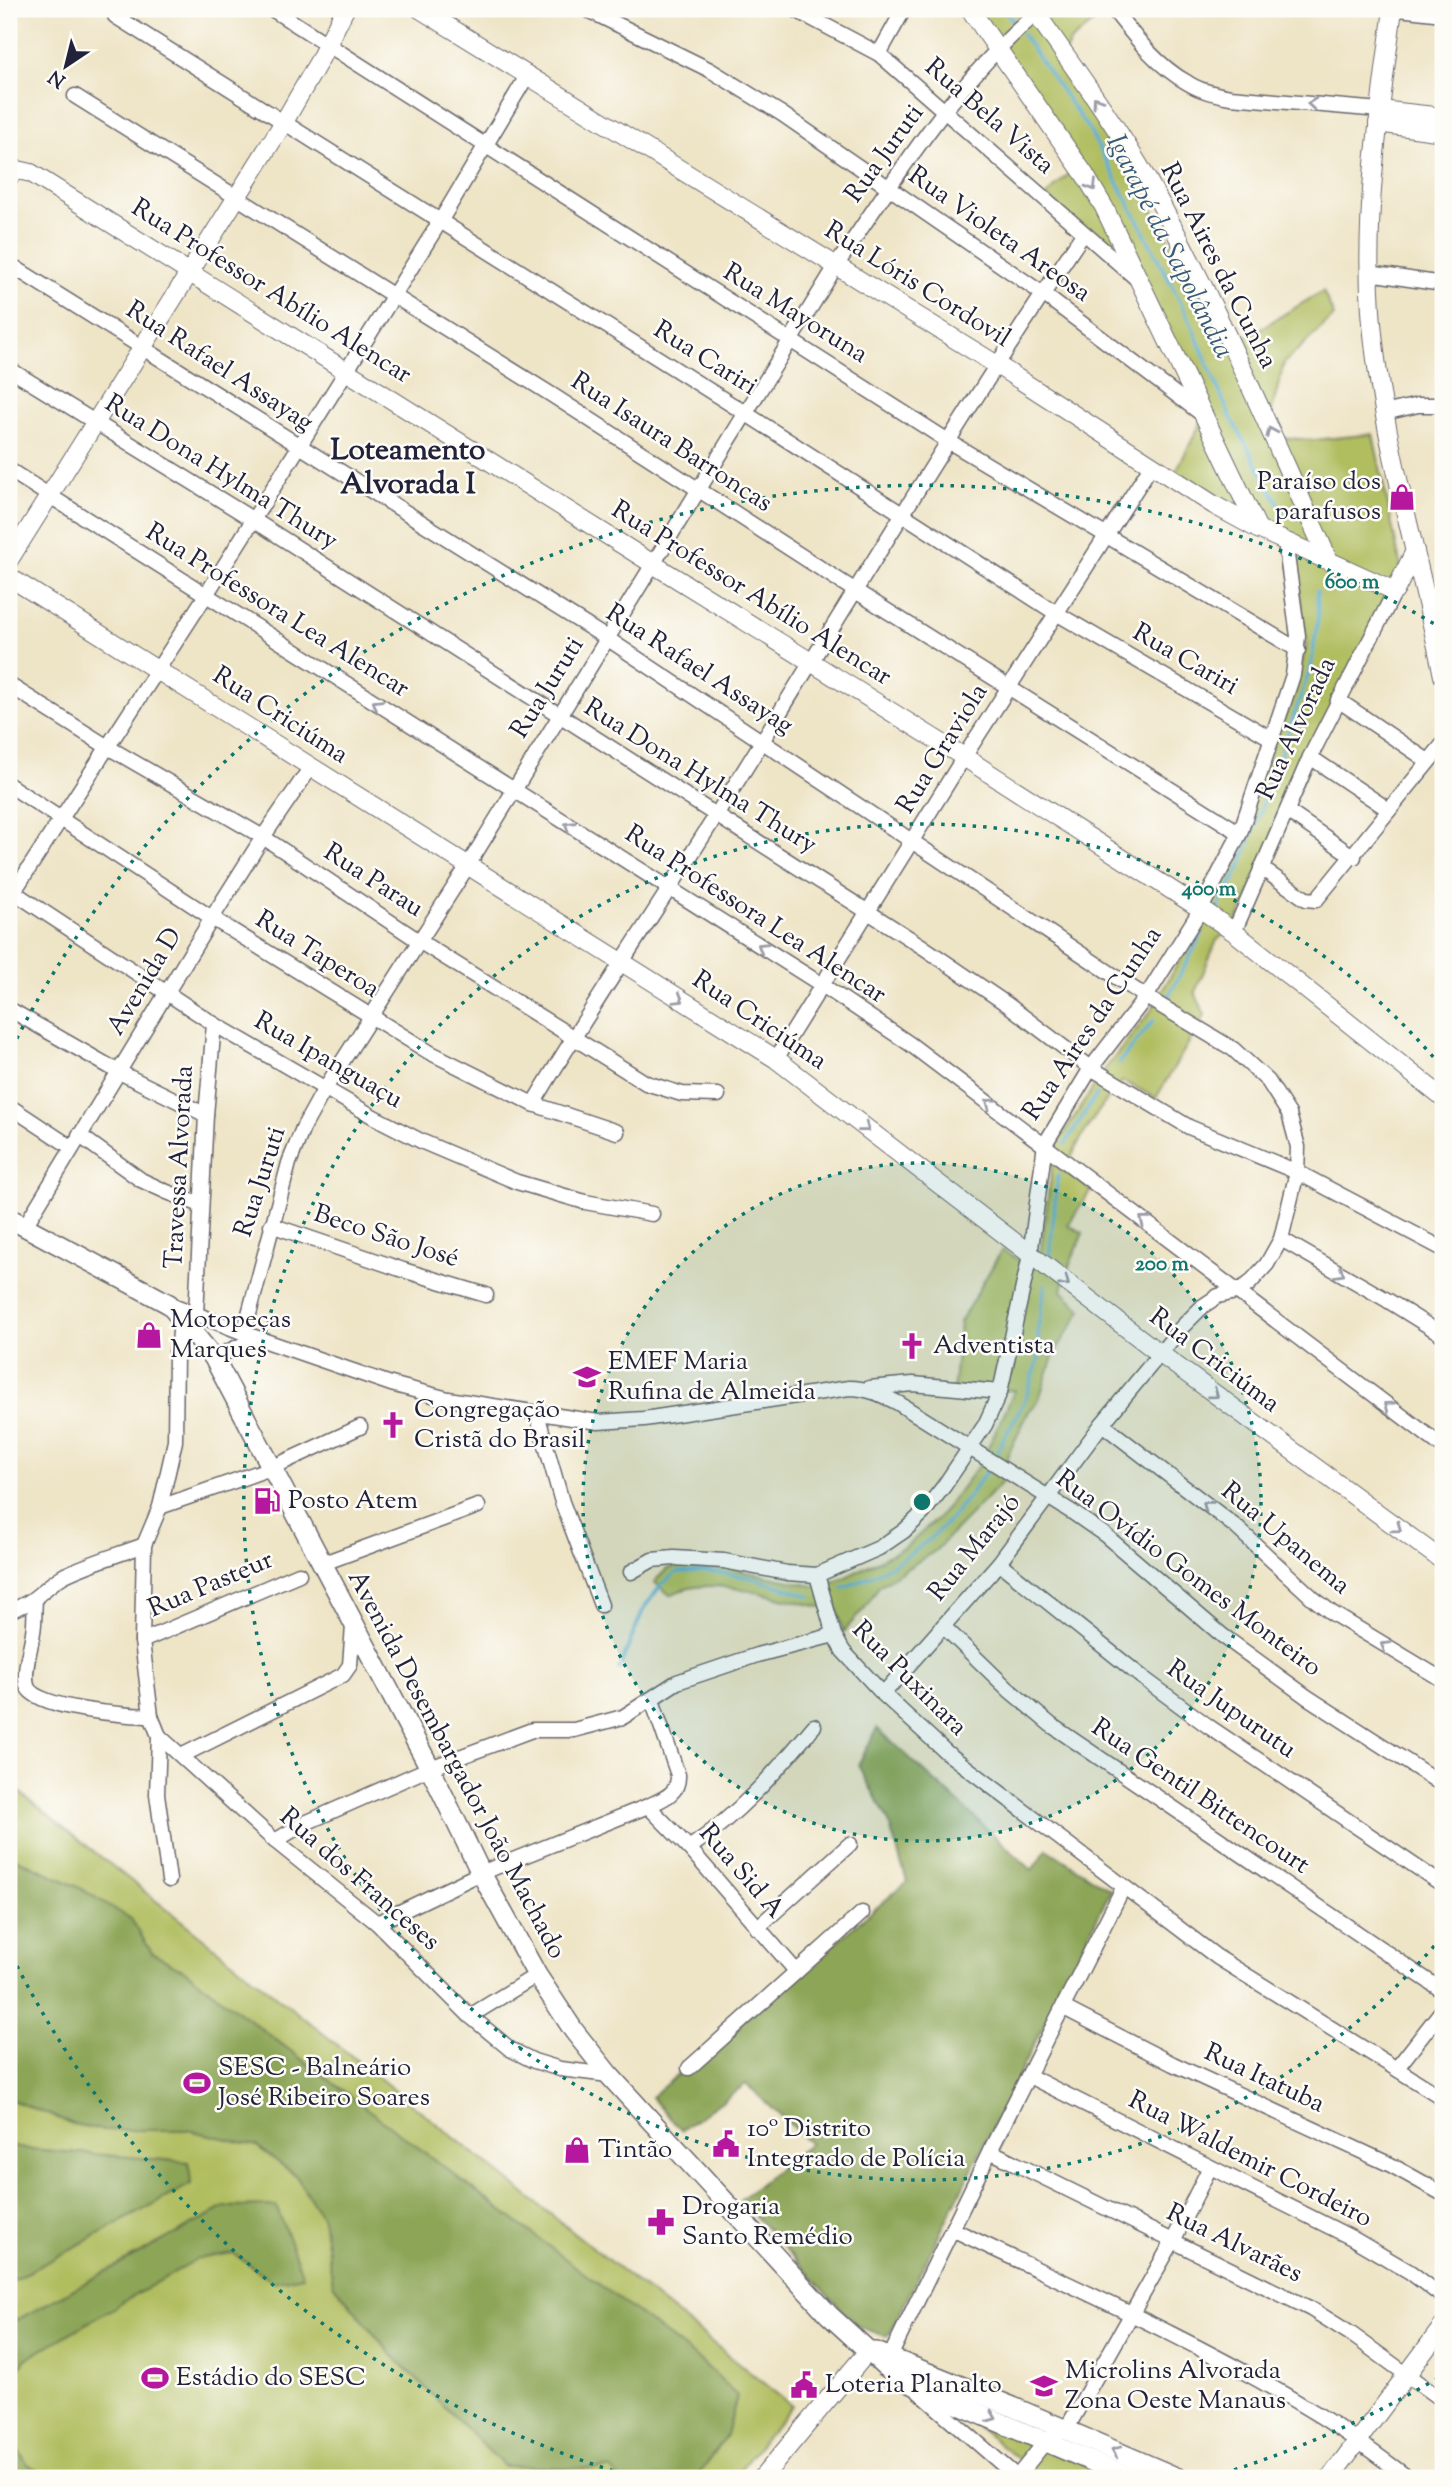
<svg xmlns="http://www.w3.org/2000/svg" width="1452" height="2487" viewBox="0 0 1452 2487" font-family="'Sorts Mill Goudy',serif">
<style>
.green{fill:#b1be60;stroke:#6a704e;stroke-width:2}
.forest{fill:#8ca556;stroke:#576448;stroke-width:2}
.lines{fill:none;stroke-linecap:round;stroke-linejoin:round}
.stream{stroke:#5bb1d7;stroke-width:3.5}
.minor-casing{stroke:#69666c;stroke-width:17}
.tertiary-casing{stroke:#69666c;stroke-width:20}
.secondary-casing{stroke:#69666c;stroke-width:22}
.minor{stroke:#fff;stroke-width:14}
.tertiary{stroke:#fff;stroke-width:18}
.secondary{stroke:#fff;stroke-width:19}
.oneway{stroke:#9c9ca7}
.ring{fill:none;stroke:#0f766e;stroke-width:3.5;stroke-dasharray:3.5 7}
.labels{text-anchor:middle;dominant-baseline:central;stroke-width:5;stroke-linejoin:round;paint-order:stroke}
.street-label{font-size:26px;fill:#22223b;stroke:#fdfcf7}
.poi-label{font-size:26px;fill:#22223b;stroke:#fdfcf7;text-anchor:start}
.water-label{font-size:28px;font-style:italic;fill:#395b79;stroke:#fdfcf7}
.quarter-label{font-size:30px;font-weight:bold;fill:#22223b;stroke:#fdfcf7}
.centre{fill:#0f766e;stroke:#fdfcf7;stroke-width:3.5}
.ring-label{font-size:21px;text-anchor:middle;font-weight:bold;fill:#0f766e;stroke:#fdfcf7;stroke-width:5;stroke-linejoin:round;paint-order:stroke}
</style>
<rect width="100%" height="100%" fill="#fdfcf7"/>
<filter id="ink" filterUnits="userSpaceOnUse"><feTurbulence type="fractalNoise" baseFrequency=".0143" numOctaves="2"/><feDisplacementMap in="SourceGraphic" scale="14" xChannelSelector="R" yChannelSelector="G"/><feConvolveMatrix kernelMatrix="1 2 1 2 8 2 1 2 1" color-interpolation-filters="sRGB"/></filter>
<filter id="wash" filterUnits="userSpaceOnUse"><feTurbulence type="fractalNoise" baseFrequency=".00686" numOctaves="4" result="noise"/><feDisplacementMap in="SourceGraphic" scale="28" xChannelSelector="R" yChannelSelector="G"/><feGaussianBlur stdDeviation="1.57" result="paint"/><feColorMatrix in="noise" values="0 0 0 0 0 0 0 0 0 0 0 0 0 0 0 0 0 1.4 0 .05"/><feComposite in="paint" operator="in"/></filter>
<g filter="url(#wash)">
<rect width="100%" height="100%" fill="#eee4c6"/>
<!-- green -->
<g class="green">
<path d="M975,9H1103L1106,12L1070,42L1063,57L1136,178L1228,348L1323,291L1334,316L1284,363L1271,414L1270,441L1285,438L1314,440L1373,434L1401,568L1235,925L1217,940L1195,992L1205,1015L1156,1098L1123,1081C1100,1106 1078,1139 1065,1171L1091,1190L1068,1225L1083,1233L1065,1276L1062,1291L1082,1310L1054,1354L1038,1402L1029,1411L1005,1461L1003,1473L1005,1479L935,1551L879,1586L865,1608L843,1632L837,1609C787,1605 717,1570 670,1595L654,1582L667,1569L680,1565H714L813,1586L836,1582L907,1546L940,1516L981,1462L1015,1390L953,1393L960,1322L1002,1250L1022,1262L1040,1255L1055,1147L1105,1069L1150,1012L1207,912L1297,684L1307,642L1296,572L1298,567L1292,543L1174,475L1207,411L1122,265L1046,196L1081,162Z"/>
<path d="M9,1784L792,2406L733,2478H9Z"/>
<path d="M929,2388L1131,2478H1042Z"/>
</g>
<!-- forest -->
<g class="forest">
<path d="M877,1728L1032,1870L1047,1849L1111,1890L888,2337L857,2326L740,2200L810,2143L746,2084L681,2130L651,2097L907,1882L888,1820L858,1765Z"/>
<path d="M9,1855L78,1887L131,1919L152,1953L185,1971L703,2363L737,2396L727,2435L696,2478H619L610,2469L504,2466L391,2354L333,2284L323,2219L296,2176L257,2146L188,2130H102L73,2124L9,2099Z"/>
<path d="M9,2145L18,2148L189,2162L191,2184L12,2281L9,2278Z"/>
<path d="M276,2206L303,2276L273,2282L233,2253L197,2259L26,2359L9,2382V2324L225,2207Z"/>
<path d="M9,2437L27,2463L47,2478H9Z"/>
</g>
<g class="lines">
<!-- stream -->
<g class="stream">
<path d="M1004,9L1017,27"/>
<path d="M1022,34L1089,130L1129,203L1188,317L1229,414L1284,513"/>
<path d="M1216,911L1240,868L1311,667L1318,618L1317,591"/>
<path d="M1167,999L1202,934"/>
<path d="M1119,1063L1154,1020"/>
<path d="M1065,1144L1097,1094"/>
<path d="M1049,1258L1058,1175"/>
<path d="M996,1453L1025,1400L1039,1358L1038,1329L1045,1285"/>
<path d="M843,1588C914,1560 948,1531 989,1467"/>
<path d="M619,1669L644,1608L662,1584L677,1572L709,1571L754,1578L810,1596"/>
</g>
</g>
</g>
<g filter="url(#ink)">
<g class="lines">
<defs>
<g id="minor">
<path d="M272,9L948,441L1298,650"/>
<path d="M586,9L710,70L782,114L1043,294L1203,415"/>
<path d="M794,9L879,54L1138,280"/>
<path d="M1113,9C1134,36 1157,66 1188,83C1200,91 1216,94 1230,97L1380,110"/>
<path d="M1399,9L1443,14"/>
<path d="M115,16L745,413L1056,613L1272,739"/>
<path d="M879,54L904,9"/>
<path d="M75,96L552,395L854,590L1240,833"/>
<path d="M9,264L608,639L1146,997L1233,1049L1268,1081L1289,1114L1298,1147L1297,1172L1281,1239L1267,1264L1249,1284L1236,1292L1218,1296L1203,1306L1182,1327L1102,1424L999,1563L883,1694"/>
<path d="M1369,273L1443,284"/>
<path d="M9,369L252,519L923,947L1008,1005L1091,1068L1189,1127L1297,1172L1443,1249"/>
<path d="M1384,413L1418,405H1443"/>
<path d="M9,470L822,985L910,1044L1443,1447"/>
<path d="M9,685L106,746L263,837L419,941L646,1083L682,1094L718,1095"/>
<path d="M1338,700L1428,761"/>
<path d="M1310,757L1389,810"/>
<path d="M9,785L212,918L429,1052L533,1104L617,1132"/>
<path d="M1287,811L1354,857"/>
<path d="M1261,868L1306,899L1316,900L1443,744"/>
<path d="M9,889L214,1024L374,1117L423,1142L517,1182L585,1202L652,1214"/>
<path d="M9,899L206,595L441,220L527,76"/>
<path d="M1234,932L1310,757L1395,591"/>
<path d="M9,1009L119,1072L206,1115"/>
<path d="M776,1059L964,757L1151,466"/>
<path d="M533,1104C592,1005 656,911 717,814C838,620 955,424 1083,234"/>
<path d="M9,1106L71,1147"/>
<path d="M79,1135L141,1180L167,1192L201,1205"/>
<path d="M271,1225L403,1270L486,1295"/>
<path d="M25,1226L212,918L263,837L311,767"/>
<path d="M1281,1239L1387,1300L1443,1335"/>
<path d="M170,1304L257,1338L391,1384L448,1399L598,1422L644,1419L849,1388C868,1388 882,1395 898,1403L1072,1512L1105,1535L1223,1636L1307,1697L1443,1785"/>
<path d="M196,1314L206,1115L214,1024"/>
<path d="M244,1333L289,1163L303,1128L324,1090L467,867L836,266C895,178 960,75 1042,9"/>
<path d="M214,1358L257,1338"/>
<path d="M869,1388L913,1384L1000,1392"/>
<path d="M537,1414L562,1502L601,1605"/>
<path d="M1102,1424L1236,1527L1314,1599L1332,1613L1443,1680"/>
<path d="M160,1507L271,1468L360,1427"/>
<path d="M999,1563L1143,1678L1208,1726L1443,1885"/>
<path d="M321,1564L478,1506"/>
<path d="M631,1572L652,1560L674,1558L724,1561L787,1573L817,1575L879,1548L904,1531L923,1513L944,1486L985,1425L1000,1392L1030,1255L1045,1144L1091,1068L1146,997L1201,909L1240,833L1293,675L1298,636L1285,541"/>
<path d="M817,1575L834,1635L843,1651L883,1694L946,1752L1217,1957L1443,2098"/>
<path d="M35,1600C34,1610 35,1622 33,1632C31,1648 23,1670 27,1686C34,1709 130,1716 151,1716"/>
<path d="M9,1610C34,1605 44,1586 65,1575C90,1563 118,1555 144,1545"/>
<path d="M943,1626L1009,1690L1051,1725L1443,1991"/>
<path d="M142,1641L299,1574"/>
<path d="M159,1736L275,1841L377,1923L470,2016L510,2049L534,2061L560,2069L609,2075"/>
<path d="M183,1755L343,1675L350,1665L353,1626"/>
<path d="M648,1806L689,1848L796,1971"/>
<path d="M275,1841L303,1824L430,1768L532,1730H574L623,1717L677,1682L757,1655L834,1635"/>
<path d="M689,1848C738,1815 776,1772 814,1726"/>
<path d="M169,1880L157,1794L159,1736L151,1716L142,1641L144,1545L160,1507L175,1441L176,1352L179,1344L181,1319"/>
<path d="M377,1923L481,1873L648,1806C663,1799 679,1794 678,1775L652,1700"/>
<path d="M757,1928L850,1844"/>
<path d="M1064,2008L1173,2064L1391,2165L1443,2194"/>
<path d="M470,2016L537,1975"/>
<path d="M689,2068L862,1913"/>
<path d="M1397,2068L1443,2009"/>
<path d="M1029,2076L1352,2238L1410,2272L1443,2297"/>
<path d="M990,2151L1311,2309L1351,2334L1443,2401"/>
<path d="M952,2229C1073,2287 1197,2341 1312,2411C1346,2431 1377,2455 1408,2478"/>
<path d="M886,2365L990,2151L1123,1888"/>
<path d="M919,2392L1018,2478"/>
<path d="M1017,2477L1046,2441L1065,2429L1071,2421L1173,2241L1210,2167"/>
</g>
<g id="tertiary">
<path d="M420,9L997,365L1214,505L1258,529L1395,591L1415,551"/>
<path d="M970,9L1085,175L1104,207L1258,529"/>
<path d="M1033,9C1072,65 1114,121 1148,181C1217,304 1271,434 1329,561"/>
<path d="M1393,9C1380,109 1364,209 1371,311C1380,435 1419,554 1443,676"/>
<path d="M1380,110L1443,117"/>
<path d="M1378,123L1443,132"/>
<path d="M9,176L18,170L31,173L653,564L964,757L1201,909L1234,932L1443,1098"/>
<path d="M9,560L284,122L319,61L345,9"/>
<path d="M9,577L776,1059L1159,1353L1443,1561"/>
<path d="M762,2478L869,2350"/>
<path d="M1330,2478L1443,2326"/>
</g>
<g id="secondary">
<path d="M9,1218L169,1304L214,1358L430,1768L481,1873L537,1975L574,2031L609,2075L829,2315L885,2366L906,2381L931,2393L1131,2478"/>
<path d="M876,2352L1013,2407L1178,2478"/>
</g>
</defs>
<!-- minor casing -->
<use href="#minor" class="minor-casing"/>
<!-- tertiary casing -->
<use href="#tertiary" class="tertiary-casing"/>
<!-- secondary casing -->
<use href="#secondary" class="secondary-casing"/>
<!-- minor -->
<use href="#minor" class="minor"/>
<!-- tertiary -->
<use href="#tertiary" class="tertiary"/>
<!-- secondary -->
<use href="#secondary" class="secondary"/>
</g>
<!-- one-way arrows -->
<defs><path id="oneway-chevron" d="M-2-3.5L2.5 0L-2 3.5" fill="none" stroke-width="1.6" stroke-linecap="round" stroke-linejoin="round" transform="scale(1.75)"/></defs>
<g class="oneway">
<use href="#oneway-chevron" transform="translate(1097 101) rotate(-125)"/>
<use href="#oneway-chevron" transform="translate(1312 104) rotate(-175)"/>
<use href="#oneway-chevron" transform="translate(1092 186) rotate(59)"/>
<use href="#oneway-chevron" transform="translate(1271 432) rotate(-114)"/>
<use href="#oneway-chevron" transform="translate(377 704) rotate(-148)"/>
<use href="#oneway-chevron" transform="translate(569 826) rotate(-147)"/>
<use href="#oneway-chevron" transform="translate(762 947) rotate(-148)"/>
<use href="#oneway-chevron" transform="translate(679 999) rotate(32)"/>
<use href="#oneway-chevron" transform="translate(990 1103) rotate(-143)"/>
<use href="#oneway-chevron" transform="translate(865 1128) rotate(38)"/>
<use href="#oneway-chevron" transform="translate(1144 1220) rotate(-142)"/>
<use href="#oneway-chevron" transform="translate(1340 1273) rotate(30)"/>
<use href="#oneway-chevron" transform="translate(1065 1282) rotate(37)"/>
<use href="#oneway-chevron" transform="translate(1214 1394) rotate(37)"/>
<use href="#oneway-chevron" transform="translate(1389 1406) rotate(-143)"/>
<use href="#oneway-chevron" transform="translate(1207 1505) rotate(-142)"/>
<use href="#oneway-chevron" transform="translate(1397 1528) rotate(36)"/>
<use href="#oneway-chevron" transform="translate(1385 1646) rotate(-149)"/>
<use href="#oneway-chevron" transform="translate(992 2417) rotate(22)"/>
<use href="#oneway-chevron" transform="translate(1116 2451) rotate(-157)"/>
</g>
</g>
<!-- distance rings -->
<circle cx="922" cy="1502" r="339" fill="#0f766e" fill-opacity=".12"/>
<g class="ring">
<circle cx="922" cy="1502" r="339"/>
<path d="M1441 1938A678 678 0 1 1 1441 1066"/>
<path d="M1438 2378A1017 1017 0 0 1 1211 2477M633 2477A1017 1017 0 0 1 12 1956M12 1048A1017 1017 0 0 1 1438 626"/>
</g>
<!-- icons -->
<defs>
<symbol id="shop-bare" viewBox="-9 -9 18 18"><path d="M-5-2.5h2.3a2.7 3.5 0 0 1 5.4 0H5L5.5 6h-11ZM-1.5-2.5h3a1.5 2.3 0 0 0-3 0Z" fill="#b5179e" stroke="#fdfcf7" stroke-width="2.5" paint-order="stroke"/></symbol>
<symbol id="church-bare" viewBox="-9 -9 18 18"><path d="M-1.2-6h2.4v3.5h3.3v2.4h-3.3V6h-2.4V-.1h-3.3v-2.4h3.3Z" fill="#b5179e" stroke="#fdfcf7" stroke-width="2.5" paint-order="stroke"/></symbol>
<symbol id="school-bare" viewBox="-9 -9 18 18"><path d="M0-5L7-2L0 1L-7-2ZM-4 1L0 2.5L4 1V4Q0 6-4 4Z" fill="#b5179e" stroke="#fdfcf7" stroke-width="2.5" paint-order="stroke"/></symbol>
<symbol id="fuel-bare" viewBox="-9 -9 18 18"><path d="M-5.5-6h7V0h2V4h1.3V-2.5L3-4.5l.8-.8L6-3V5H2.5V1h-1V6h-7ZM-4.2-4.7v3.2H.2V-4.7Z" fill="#b5179e" stroke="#fdfcf7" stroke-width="2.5" paint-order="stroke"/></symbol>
<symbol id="stadium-bare" viewBox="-9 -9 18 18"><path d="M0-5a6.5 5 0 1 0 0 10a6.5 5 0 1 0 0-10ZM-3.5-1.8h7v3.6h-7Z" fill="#b5179e" stroke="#fdfcf7" stroke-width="2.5" paint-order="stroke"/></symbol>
<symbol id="civic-bare" viewBox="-9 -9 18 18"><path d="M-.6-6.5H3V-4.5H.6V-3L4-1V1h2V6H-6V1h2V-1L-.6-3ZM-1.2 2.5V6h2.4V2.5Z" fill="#b5179e" stroke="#fdfcf7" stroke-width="2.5" paint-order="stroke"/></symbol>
<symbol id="pharmacy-bare" viewBox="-9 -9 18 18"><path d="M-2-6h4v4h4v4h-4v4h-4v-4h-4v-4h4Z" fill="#b5179e" stroke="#fdfcf7" stroke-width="2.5" paint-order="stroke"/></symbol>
<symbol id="university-bare" viewBox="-9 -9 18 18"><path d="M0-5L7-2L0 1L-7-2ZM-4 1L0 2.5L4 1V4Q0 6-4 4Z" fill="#b5179e" stroke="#fdfcf7" stroke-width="2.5" paint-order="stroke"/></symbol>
</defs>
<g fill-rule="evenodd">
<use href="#shop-bare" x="1383" y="478" width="38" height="38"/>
<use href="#shop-bare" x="130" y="1316" width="38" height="38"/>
<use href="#church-bare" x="893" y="1327" width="38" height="38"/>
<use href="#school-bare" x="568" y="1358" width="38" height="38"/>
<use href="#church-bare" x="374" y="1406" width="38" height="38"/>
<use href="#fuel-bare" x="248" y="1482" width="38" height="38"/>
<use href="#stadium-bare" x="178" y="2064" width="38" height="38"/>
<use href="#civic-bare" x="707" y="2125" width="38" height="38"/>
<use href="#shop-bare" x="558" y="2131" width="38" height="38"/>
<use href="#pharmacy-bare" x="642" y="2203" width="38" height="38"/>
<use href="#stadium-bare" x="136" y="2359" width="38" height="38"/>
<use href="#civic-bare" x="785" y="2366" width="38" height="38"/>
<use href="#university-bare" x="1025" y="2367" width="38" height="38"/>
</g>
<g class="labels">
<!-- street labels -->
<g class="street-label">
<text transform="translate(989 117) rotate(41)">Rua Bela Vista</text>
<text transform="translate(885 154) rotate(-54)">Rua Juruti</text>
<text transform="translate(999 235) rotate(35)">Rua Violeta Areosa</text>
<text transform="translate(1218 266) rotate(63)">Rua Aires da Cunha</text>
<text transform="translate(917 285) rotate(32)">Rua Lóris Cordovil</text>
<text transform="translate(271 292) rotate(32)">Rua Professor Abílio Alencar</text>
<text transform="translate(795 314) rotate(32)">Rua Mayoruna</text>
<text transform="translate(705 359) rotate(32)">Rua Cariri</text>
<text transform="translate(219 367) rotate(33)">Rua Rafael Assayag</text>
<text transform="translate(671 443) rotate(33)">Rua Isaura Barroncas</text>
<text transform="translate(221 473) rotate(32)">Rua Dona Hylma Thury</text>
<text transform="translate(751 594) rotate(32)">Rua Professor Abílio Alencar</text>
<text transform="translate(277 611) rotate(32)">Rua Professora Lea Alencar</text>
<text transform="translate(1185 660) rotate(30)">Rua Cariri</text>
<text transform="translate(699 670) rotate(33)">Rua Rafael Assayag</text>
<text transform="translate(548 688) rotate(-58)">Rua Juruti</text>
<text transform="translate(280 716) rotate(33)">Rua Criciúma</text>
<text transform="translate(1297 729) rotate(-65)">Rua Alvorada</text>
<text transform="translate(943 749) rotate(-58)">Rua Graviola</text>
<text transform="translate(700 777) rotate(32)">Rua Dona Hylma Thury</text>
<text transform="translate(373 881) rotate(33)">Rua Parau</text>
<text transform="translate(755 915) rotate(33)">Rua Professora Lea Alencar</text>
<text transform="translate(317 955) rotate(32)">Rua Taperoa</text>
<text transform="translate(145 982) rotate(-59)">Avenida D</text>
<text transform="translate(759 1021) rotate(34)">Rua Criciúma</text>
<text transform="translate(1093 1024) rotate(-56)">Rua Aires da Cunha</text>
<text transform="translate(328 1061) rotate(30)">Rua Ipanguaçu</text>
<text transform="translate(180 1167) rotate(-87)">Travessa Alvorada</text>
<text transform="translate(261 1182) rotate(-72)">Rua Juruti</text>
<text transform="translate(386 1237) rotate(18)">Beco São José</text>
<text transform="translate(1214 1361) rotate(37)">Rua Criciúma</text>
<text transform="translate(1285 1539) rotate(40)">Rua Upanema</text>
<text transform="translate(975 1548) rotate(-51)">Rua Marajó</text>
<text transform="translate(1188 1574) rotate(37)">Rua Ovídio Gomes Monteiro</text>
<text transform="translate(211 1585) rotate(-23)">Rua Pasteur</text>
<text transform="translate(909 1679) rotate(45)">Rua Puxinara</text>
<text transform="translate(1231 1710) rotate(35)">Rua Jupurutu</text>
<text transform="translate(456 1765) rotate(62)">Avenida Desembargador João Machado</text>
<text transform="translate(1200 1797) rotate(34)">Rua Gentil Bittencourt</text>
<text transform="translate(741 1872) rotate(49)">Rua Sid A</text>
<text transform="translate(359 1880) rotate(41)">Rua dos Franceses</text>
<text transform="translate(1264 2079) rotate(25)">Rua Itatuba</text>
<text transform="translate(1250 2160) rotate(27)">Rua Waldemir Cordeiro</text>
<text transform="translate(1234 2244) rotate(26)">Rua Alvarães</text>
</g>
<!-- poi labels -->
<g class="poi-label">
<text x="1381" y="482" text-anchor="end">Paraíso dos<tspan x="1381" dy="30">parafusos</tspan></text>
<text x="170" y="1320">Motopeças<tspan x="170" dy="30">Marques</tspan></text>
<text x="933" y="1346">Adventista</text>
<text x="608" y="1362">EMEF Maria<tspan x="608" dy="30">Rufina de Almeida</tspan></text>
<text x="414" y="1410">Congregação<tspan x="414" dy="30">Cristã do Brasil</tspan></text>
<text x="288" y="1501">Posto Atem</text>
<text x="218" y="2068">SESC - Balneário<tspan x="218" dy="30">José Ribeiro Soares</tspan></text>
<text x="747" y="2129">10º Distrito<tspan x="747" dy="30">Integrado de Polícia</tspan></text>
<text x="598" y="2150">Tintão</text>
<text x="682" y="2207">Drogaria<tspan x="682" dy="30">Santo Remédio</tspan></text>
<text x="1065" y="2371">Microlins Alvorada<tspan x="1065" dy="30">Zona Oeste Manaus</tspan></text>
<text x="176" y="2378">Estádio do SESC</text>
<text x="825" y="2385">Loteria Planalto</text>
</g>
<!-- water labels -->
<g class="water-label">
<text transform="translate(1169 247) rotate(63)">Igarapé da Sapolândia</text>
</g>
<!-- quarter labels -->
<g class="quarter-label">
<text x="408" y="451">Loteamento<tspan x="408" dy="34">Alvorada I</tspan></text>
</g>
</g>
<circle cx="922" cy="1502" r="10" class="centre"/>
<g class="ring-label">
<text x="1352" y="588">600 m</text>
<text x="1209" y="895">400 m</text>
<text x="1162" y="1270">200 m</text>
</g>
<!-- margin -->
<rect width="1452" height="2487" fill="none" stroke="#fdfcf7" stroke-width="35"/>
<!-- north arrow -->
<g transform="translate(66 66) rotate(215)" stroke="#fdfcf7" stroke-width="5" paint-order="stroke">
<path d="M0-5L12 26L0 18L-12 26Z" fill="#22223b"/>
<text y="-10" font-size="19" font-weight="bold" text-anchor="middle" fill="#22223b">N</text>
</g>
</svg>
